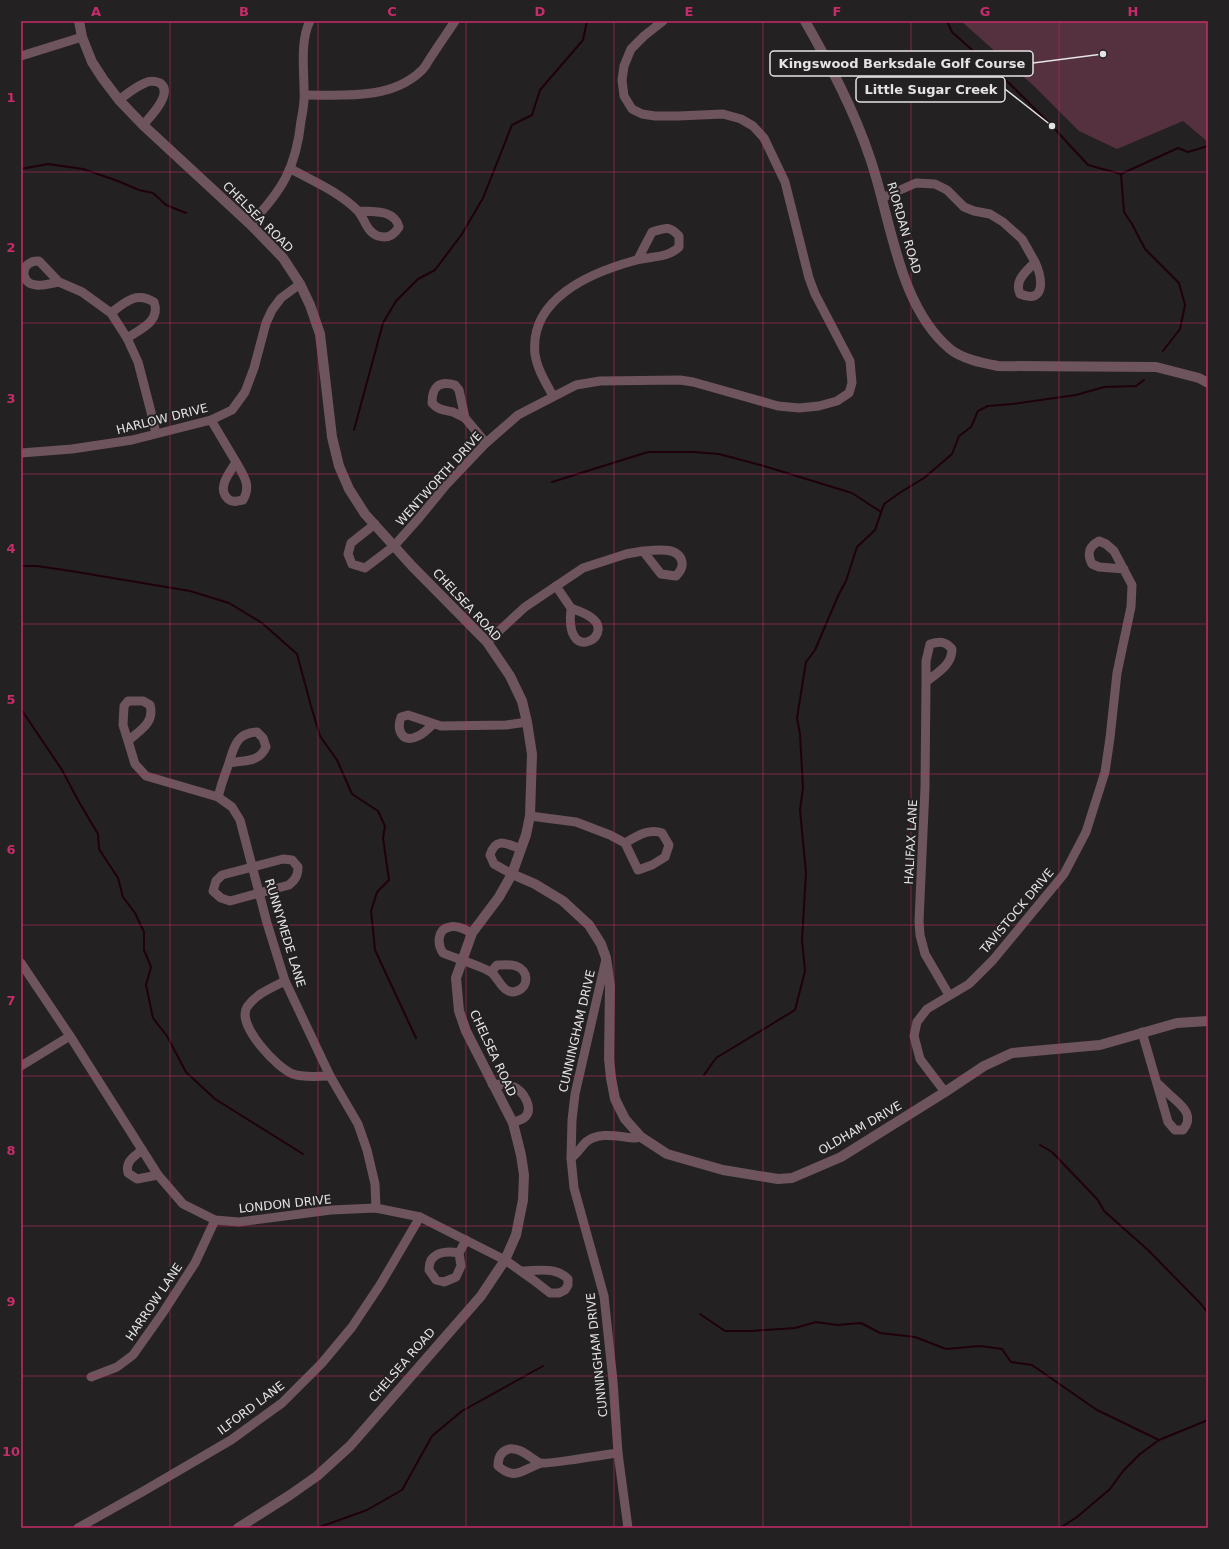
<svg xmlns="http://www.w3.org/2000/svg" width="1229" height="1549" viewBox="0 0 1229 1549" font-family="'DejaVu Sans',sans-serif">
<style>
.green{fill:#55313f}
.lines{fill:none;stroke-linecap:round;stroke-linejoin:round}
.stream{stroke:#1f000d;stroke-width:2}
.minor{stroke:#6e545d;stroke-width:9}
.tertiary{stroke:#6e545d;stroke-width:10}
.grid{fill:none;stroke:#c62c69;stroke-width:1;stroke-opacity:0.55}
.labels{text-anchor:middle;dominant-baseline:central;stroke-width:4;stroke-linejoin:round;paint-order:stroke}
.street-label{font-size:12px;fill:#e5e4e4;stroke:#242122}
.leader{fill:none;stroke:#e5e4e4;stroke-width:1.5}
.callout-dot{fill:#e5e4e4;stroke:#242122;stroke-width:1.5}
.callout{fill:#242122;stroke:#e5e4e4;stroke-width:1.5}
.callout-label{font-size:13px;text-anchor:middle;font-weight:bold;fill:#e5e4e4}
.neatline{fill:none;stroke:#c62c69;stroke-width:1.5}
.grid-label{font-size:13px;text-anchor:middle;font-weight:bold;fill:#c62c69}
</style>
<rect width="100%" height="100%" fill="#242122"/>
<!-- green -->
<path class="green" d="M961,21H1208V142L1183,121L1117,149L1079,131L1035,87Z"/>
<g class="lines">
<!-- stream -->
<g class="stream">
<path d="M947,21L952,32L1009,83L1052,126L1088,165L1121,174L1178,148L1188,152L1208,146"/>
<path d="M21,169L48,164L83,169L118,181L139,190L153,193L166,205L186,213"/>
<path d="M1121,174L1124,212L1132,224L1145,249L1179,283L1185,305L1180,329L1163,351"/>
<path d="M354,430L383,323L396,301L418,279L435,270L462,234L483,198L512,125L532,115L540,90L583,40L587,21"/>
<path d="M552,482L648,452H693L719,454L764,466L852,493L881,512"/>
<path d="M21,566H37L71,571L190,591L229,603L262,623L297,654L311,706L320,736L337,760L352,794L378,811L385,826L383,838L389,880L377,892L371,911L375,950L416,1038"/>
<path d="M21,709L62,770L79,802L98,834L99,849L118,878L123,897L135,913L144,932V950L151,967L146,985L153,1018L167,1036L186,1072L215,1099L303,1154"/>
<path d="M704,1075L716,1058L795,1010L805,971L802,940L806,873L800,810L803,788L800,734L797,718L806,662L815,650L838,596L846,581L857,547L875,530L884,504L901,492L924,478L952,454L959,436L971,427L978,411L988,406L1012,404L1076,395L1104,387L1136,386L1144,380"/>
<path d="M1040,1145L1052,1152L1098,1200L1104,1211L1148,1250L1201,1304L1208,1313"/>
<path d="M700,1314L725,1331H751L795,1328L816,1322L837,1325L861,1323L880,1333L915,1337L946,1349L980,1346L1002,1349L1011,1362L1032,1365L1097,1410L1159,1440"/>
<path d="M317,1528L367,1510L402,1490L432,1436L462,1411L543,1366"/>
<path d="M1060,1528L1077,1517L1110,1489L1123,1471L1140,1454L1159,1440L1208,1420"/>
</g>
<!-- minor -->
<g class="minor">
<path d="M21,56L82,37"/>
<path d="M305,95C343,95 391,100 421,71C426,67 429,59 433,54C440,43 448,32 455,21"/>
<path d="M119,100C127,94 135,87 145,83C149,81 155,81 160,83C174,93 150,117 143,125"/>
<path d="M291,169C313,181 339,192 357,210C365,218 366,232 378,236C388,239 394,235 399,227C394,209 373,212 358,211"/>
<path d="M882,198L916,183L935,184L947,190L964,207L974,211L990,214L1003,222L1022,239L1035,262C1026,272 1014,280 1020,294C1047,305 1042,276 1035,262"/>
<path d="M250,224C282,191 296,168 301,121C303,111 305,100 304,90C304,70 300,40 310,21"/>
<path d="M59,282C52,283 44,286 36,285C19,284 20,260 39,261L59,282L82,292L111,313L127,338L138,362L150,408L156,433"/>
<path d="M111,313C125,302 136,291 154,302C161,321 141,329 127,338"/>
<path d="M553,396C546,383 537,369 535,354C529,299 590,273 633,261C648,256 667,259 679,247V236C669,225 665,228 652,232L638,259"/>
<path d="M465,418C461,416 457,414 453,412C444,410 438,410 432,403C432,387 439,380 455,385L459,390L465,418L486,443"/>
<path d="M211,420L236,462C230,472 216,488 228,499C233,503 237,501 243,500C252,485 243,475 236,462"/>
<path d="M21,453L72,449L132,440L211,420L232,410L245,392L254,368L266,323L272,310L281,298L300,284"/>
<path d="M375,524L351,543L348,554L352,564L365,568L394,546L419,518L446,485L486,443L518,415L576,385L600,381L680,380L693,382L778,406L799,408L819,406L837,401L849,393L852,383L850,361L815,294L809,278L785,182L764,138L753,126L741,119L723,114L678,116H655L642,114L632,109L624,96L622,80L624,66L631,49L644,36L663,21"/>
<path d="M556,586L571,608V609C564,665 614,637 593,619C587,613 578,611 571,608"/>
<path d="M487,642L525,607L583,568L626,554L643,551L661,574L676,576C680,572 683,568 682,562C679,546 656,550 643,551"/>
<path d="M926,682V661L930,644C940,641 945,641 952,649C952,665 938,672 926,682L925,788L919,921L920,935L925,954L949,995"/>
<path d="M434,724C429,727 424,734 418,736C403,744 396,731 401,717L408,715L441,726L506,725L527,722"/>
<path d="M128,741L123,725L124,706L128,701H143L150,705C155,723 140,730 128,741L135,764L146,776L218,797L232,807L240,820L267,923L285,981L330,1076L358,1124L367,1150L375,1184L376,1208"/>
<path d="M218,797L222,783L229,763C245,760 259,763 266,747L263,738L257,732C237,733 234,746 229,763"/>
<path d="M530,816L576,822L610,835L625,843L638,870L652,865L665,857L669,845L662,833C649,828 637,836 625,843"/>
<path d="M283,859L292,860L298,867C298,876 295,880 289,885L230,901L221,898L213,891L216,881L222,875Z"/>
<path d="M512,874L494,864L490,855C496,836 507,844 521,849"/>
<path d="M472,933C466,930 457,925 450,927C437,929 437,944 443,953C452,957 487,968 492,973C499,979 504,996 517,991C530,986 528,970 516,966C510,964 503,965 497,965L491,972"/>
<path d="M606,959L575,1094L572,1120L571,1158L574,1188L604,1296L613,1381L618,1453L628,1528"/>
<path d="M21,963L70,1036L158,1175L183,1204L215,1220L239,1222L331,1210L376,1208L420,1217L505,1260L532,1279L550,1293H559L565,1290L568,1285V1279C555,1266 537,1271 521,1271"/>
<path d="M285,981C271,988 256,994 247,1007C236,1025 277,1068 293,1074C304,1078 318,1076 330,1076"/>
<path d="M1142,1032L1168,1122L1175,1130H1183C1195,1115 1182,1106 1171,1096C1166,1092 1162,1087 1157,1083"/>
<path d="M21,1066L70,1036"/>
<path d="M492,1084C499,1084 507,1084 514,1087C523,1091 535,1109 524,1118C521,1120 516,1121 513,1123"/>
<path d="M945,1092L920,1059L914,1036L917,1022L927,1009L969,984L993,960L1064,874L1086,832L1105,772L1110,738L1117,673L1131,607L1132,585L1114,551L1106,544L1099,541C1088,547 1087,554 1092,564L1099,567L1124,569"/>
<path d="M142,1150C134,1157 125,1161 128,1173L137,1179L158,1175"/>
<path d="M571,1158C577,1154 581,1147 586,1142C599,1131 620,1137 635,1138L641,1137"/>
<path d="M459,1253C450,1251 437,1251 431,1260C430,1262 429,1267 429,1270L436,1280L444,1282L456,1277L461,1266L459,1253L466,1240"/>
<path d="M91,1377L117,1367L133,1355L162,1314L195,1263L215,1220"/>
<path d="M542,1463C524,1468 516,1482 498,1466C498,1458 501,1451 509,1449C521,1447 531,1459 540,1463C547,1465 607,1454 618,1453"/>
<path d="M78,1528L142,1492L231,1440L282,1403L322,1363L352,1327L380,1285L420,1217"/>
</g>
<!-- tertiary -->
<g class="tertiary">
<path d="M79,21L82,37L92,62L103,79L119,100L143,125L250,224L283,258L300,284L310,305L320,334L332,437L339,466L349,489L365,514L412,566L487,642L510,676L522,701L527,722L532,754L530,816L526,835L512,874L499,897L472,933L456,978L459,1011L466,1031L513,1123L521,1155L524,1175L523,1200L516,1235L505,1260L481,1296L350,1446L317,1476L290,1495L238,1528"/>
<path d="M805,21C830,65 854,110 870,158C891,218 898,306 950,349C962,359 983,363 998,366L1156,367L1199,378L1208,383"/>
<path d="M512,874L535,884L563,901L589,925L601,944L606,958L610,986L609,1059L611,1078L615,1099L625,1119L641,1137L667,1154L723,1170L778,1179L792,1178L841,1157L945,1092L984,1066L1012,1053L1100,1045L1177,1023L1208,1021"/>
</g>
</g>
<!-- grid -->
<path class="grid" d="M170,21V1528M318,21V1528M466,21V1528M614,21V1528M763,21V1528M911,21V1528M1059,21V1528M21,172H1208M21,323H1208M21,474H1208M21,624H1208M21,774H1208M21,925H1208M21,1076H1208M21,1226H1208M21,1376H1208"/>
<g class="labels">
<!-- street labels -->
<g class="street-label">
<text transform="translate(258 217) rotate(45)">CHELSEA ROAD</text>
<text transform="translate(904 228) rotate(74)">RIORDAN ROAD</text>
<text transform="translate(162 419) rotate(-14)">HARLOW DRIVE</text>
<text transform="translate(439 479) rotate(-48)">WENTWORTH DRIVE</text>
<text transform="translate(467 605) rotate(47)">CHELSEA ROAD</text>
<text transform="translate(911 842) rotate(-87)">HALIFAX LANE</text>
<text transform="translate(1017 911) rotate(-50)">TAVISTOCK DRIVE</text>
<text transform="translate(285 933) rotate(73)">RUNNYMEDE LANE</text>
<text transform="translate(577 1031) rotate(-77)">CUNNINGHAM DRIVE</text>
<text transform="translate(493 1053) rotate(65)">CHELSEA ROAD</text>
<text transform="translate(860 1128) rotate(-30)">OLDHAM DRIVE</text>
<text transform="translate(285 1204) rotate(-6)">LONDON DRIVE</text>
<text transform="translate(154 1302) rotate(-56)">HARROW LANE</text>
<text transform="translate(597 1355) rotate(-96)">CUNNINGHAM DRIVE</text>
<text transform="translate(402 1365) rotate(-49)">CHELSEA ROAD</text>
<text transform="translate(251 1408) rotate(-37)">ILFORD LANE</text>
</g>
</g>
<!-- callouts -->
<path class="leader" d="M1103 54L1033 63M1052 126L1005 89"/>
<g class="callout-dot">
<circle cx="1103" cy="54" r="4"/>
<circle cx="1052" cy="126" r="4"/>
</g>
<g class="callout">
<rect x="770" y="51" width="263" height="25" rx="4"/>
<rect x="856" y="77" width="149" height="25" rx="4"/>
</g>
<g class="callout-label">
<text x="902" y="68">Kingswood Berksdale Golf Course</text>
<text x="931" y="94">Little Sugar Creek</text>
</g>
<!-- border -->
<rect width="1229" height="1549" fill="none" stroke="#242122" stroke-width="44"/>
<rect x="22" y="22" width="1185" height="1505" class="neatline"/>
<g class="grid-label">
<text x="96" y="16">A</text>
<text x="244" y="16">B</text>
<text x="392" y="16">C</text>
<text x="540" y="16">D</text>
<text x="689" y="16">E</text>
<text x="837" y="16">F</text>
<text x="985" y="16">G</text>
<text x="1133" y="16">H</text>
<text x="11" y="102">1</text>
<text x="11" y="252">2</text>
<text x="11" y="403">3</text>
<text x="11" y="553">4</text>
<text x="11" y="704">5</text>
<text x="11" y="854">6</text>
<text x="11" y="1005">7</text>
<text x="11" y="1155">8</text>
<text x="11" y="1306">9</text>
<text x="11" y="1456">10</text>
</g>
</svg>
